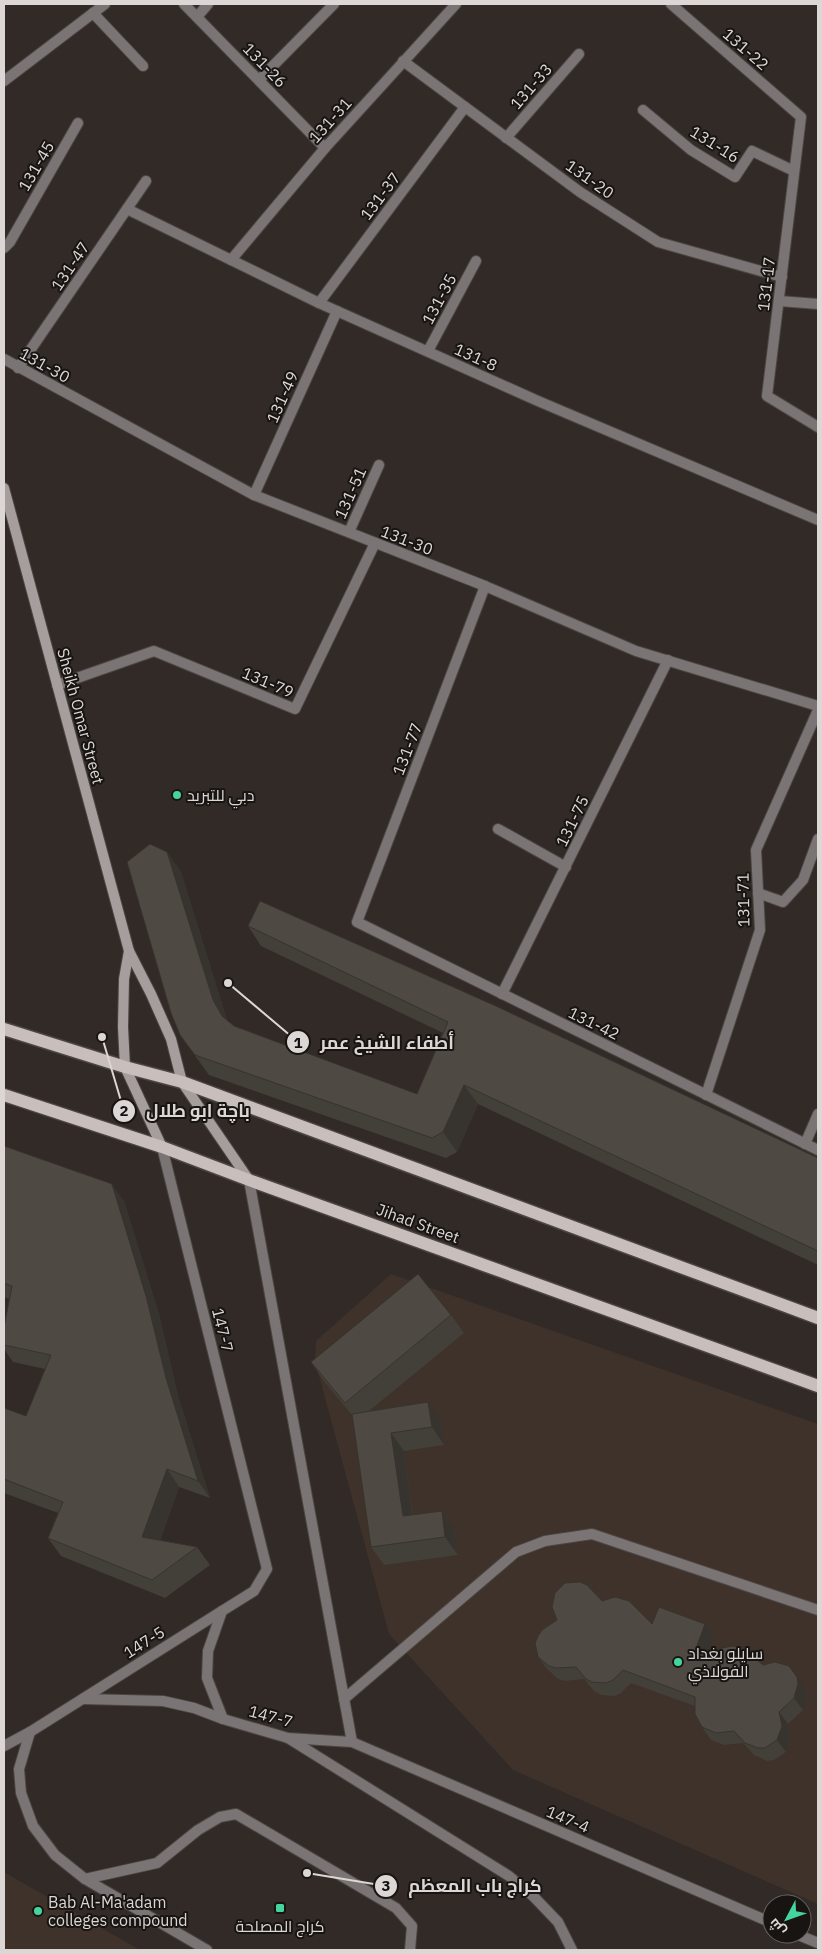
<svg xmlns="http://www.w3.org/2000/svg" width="822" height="1954" viewBox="0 0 822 1954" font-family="'IBM Plex Sans',Cairo,sans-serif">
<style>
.built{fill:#3f322a}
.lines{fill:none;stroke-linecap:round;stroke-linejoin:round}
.lane-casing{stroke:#4c4642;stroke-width:12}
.street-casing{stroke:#4c4642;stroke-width:12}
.secondary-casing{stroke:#4c4642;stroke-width:12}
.primary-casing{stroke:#4c4642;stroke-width:15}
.lane{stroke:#7a7574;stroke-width:10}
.street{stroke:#7a7574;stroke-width:10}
.secondary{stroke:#a69e9d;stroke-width:10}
.primary{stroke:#c8bebc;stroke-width:12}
.wall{fill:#433f39}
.shaded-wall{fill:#37332e}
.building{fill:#4e4942;stroke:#37332e}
.poi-dot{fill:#46d49e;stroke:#171412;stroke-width:2}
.labels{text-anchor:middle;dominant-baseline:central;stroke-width:4;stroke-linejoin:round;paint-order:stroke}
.street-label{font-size:16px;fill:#dcd7d4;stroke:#171412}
.poi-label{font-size:16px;fill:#dcd7d4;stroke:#171412;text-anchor:start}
.leader{fill:none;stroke:#dcd7d4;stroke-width:2}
.callout-dot{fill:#dcd7d4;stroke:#171412;stroke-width:2}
.mark-label{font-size:15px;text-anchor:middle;font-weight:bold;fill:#111}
.callout-label{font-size:18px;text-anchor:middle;font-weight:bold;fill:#dcd7d4;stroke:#171412;stroke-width:4;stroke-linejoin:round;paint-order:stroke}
</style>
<rect width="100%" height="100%" fill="#312a26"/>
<!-- built -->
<g class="built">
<path d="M391,1274L818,1424V1904L513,1770L389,1634L315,1361L316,1341Z"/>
<path d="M4,1872L140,1950H4Z"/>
</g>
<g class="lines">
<defs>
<g id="lane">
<path d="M184,4L325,148"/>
<path d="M671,4L801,117L767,396L818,427"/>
<path d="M93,13L143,66"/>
<path d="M197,17L208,4"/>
<path d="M403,61L580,192L658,242L782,277"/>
<path d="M259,80L334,4"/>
<path d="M4,81L105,4"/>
<path d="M643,110L691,150L735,177L752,151L794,171"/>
<path d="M506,138L579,54"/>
<path d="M127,209L319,303L538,401L818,520"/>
<path d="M4,248L10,242L78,123"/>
<path d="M231,260L325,148L456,4"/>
<path d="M779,301L818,304"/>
<path d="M319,303L465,107"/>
<path d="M428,351L476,261"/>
<path d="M4,359L254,495L485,586L636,651L818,706"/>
<path d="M18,368L146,181"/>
<path d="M254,495L337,311"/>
<path d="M349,532L379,465"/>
<path d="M485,586L357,922L818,1150"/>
<path d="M57,685L154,651L295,709L375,543"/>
<path d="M498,829L566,867"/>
<path d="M758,893L783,902L803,880L818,839"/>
<path d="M502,994L668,660"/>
<path d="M706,1095L760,930L756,850L818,710"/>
<path d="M805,1144L818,1114"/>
<path d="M83,1699L163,1701L194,1708L223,1719"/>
<path d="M344,1699L516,1552L545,1541L592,1534L818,1610"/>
<path d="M30,1732L19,1769L21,1793L33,1826L55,1855L85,1879L207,1950"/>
<path d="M288,1738L509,1876L534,1897L558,1922L572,1950"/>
<path d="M4,1746L30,1732L222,1611"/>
<path d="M85,1879L157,1863L198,1830L220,1817L236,1814L396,1908L412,1926L410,1950"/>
</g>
<g id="street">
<path d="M162,1147L267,1569L254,1591L222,1611L208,1651L207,1678L223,1719L288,1738L352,1742L772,1923"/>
<path d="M249,1180L352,1742"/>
<path d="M796,1934L818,1943"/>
</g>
<g id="secondary">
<path d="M4,488L129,951L151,994L171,1039L182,1082L249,1180"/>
<path d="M129,951L124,979L123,1027L125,1067L162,1147"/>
</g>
<g id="primary">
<path d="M4,1029L125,1067L182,1082L818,1318"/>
<path d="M4,1095L162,1147L249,1180L818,1386"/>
</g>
</defs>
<!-- lane casing -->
<use href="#lane" class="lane-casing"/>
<!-- street casing -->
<use href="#street" class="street-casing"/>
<!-- secondary casing -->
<use href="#secondary" class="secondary-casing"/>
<!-- primary casing -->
<use href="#primary" class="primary-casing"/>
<!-- lane -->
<use href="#lane" class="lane"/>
<!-- street -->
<use href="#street" class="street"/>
<!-- secondary -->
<use href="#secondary" class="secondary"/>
<!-- primary -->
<use href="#primary" class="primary"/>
</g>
<!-- wall -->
<g class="wall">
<path d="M167,852L181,872L227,1020L234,1026L417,1094L443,1033L261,946L248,926L818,1158V1265L478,1104L457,1152L446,1158L209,1075L180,1035Z"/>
<path d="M4,1146L124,1201L159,1314L178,1396L210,1498L179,1487L160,1540L197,1547L210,1565L165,1598L61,1556L48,1538L58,1513L4,1493V1408L26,1416L45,1369L13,1362L4,1349L9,1299L4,1297Z"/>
<path d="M451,1315L464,1333L369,1411L428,1402L441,1420L444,1445L404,1451L413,1515L442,1511L455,1529L458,1555L384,1565L371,1547L352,1415L323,1380L311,1362Z"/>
<path d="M602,1601L652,1624L714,1636L708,1651L763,1665L806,1690L807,1697L803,1710L788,1724L790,1739L786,1752L774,1760L767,1761L754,1755L743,1743L724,1745L711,1740L702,1727L695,1706L631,1683L621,1693L615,1696L601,1695L594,1691L584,1679L565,1681L558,1679L547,1669L538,1657Z"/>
</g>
<!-- shaded-wall -->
<g class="shaded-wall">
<path d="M167,852L181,872L227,1020L222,1016L213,1000Z"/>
<path d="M464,1085L478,1104L457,1152L443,1132Z"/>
<path d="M112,1184L124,1201L159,1314L178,1396L210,1498L198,1481L166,1378Z"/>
<path d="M428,1402L441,1420L444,1445L432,1427Z"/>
<path d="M391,1433L404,1451L415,1534L403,1516Z"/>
<path d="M167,1469L179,1487L154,1555L142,1537Z"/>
<path d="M442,1511L455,1529L458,1555L445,1537Z"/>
<path d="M705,1624L714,1636L703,1667L694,1654Z"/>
<path d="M797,1677L806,1690L807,1697L803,1710L794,1698Z"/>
<path d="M779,1712L788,1724L790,1739L786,1752L777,1740Z"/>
</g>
<!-- building -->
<g class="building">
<path d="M150,844L167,852L213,1000L222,1016L234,1026L417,1094L448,1022L248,926L260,901L498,1007L818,1158V1251L464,1085L443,1132L432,1138L195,1055L180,1035L171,1013L127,862Z"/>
<path d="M4,1146L112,1184L146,1296L166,1378L198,1481L167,1469L142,1537L197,1547L152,1580L48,1538L63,1502L4,1479V1408L26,1416L51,1355L4,1345V1327L12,1286L4,1283Z"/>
<path d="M418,1274L451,1315L345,1403L311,1362Z"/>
<path d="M428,1402L432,1427L391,1433L403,1516L442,1511L445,1537L371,1547L352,1414Z"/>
<path d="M580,1582L587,1585L602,1601L615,1597L629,1601L652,1624L659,1607L705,1624L694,1654L732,1646L740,1647L746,1650L763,1665L775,1662L789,1666L797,1677L798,1684L794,1698L779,1712L782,1726L777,1740L765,1748H758L745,1743L734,1731L716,1733L702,1727L695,1714V1697L623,1670L613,1680L606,1683L592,1682L586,1679L576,1667L556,1668L549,1666L538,1657L535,1643L538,1636L542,1630L557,1620L552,1607L555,1593L565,1583Z"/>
</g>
<!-- markers -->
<g class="poi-dot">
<circle cx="177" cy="795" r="5"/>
<circle cx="678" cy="1662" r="5"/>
<rect x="275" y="1903" width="10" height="10" rx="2.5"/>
<circle cx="38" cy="1911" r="5"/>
</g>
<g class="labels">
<!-- street labels -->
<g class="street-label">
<text transform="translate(746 49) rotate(41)">131-22</text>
<text transform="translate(265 65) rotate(46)">131-26</text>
<text transform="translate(531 86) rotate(-49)">131-33</text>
<text transform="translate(330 120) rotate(-48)">131-31</text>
<text transform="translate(715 144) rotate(32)">131-16</text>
<text transform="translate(36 166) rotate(-60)">131-45</text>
<text transform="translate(590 179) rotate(35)">131-20</text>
<text transform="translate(380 196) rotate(-53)">131-37</text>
<text transform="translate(70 266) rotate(-56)">131-47</text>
<text transform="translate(766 284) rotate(-83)">131-17</text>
<text transform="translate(439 299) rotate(-62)">131-35</text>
<text transform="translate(476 357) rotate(24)">131-8</text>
<text transform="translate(45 365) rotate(29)">131-30</text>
<text transform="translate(282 397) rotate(-66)">131-49</text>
<text transform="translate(350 493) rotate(-66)">131-51</text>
<text transform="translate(407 540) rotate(21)">131-30</text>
<text transform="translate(268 682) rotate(23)">131-79</text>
<text transform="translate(81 716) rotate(75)">Sheikh Omar Street</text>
<text transform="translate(407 749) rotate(-69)">131-77</text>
<text transform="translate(572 821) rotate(-64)">131-75</text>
<text transform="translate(743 900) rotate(-91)">131-71</text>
<text transform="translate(594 1023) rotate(26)">131-42</text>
<text transform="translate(418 1223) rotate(20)">Jihad Street</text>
<text transform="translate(223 1330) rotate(76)">147-7</text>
<text transform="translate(144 1642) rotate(-32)">147-5</text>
<text transform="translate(271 1716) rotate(15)">147-7</text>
<text transform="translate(568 1819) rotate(23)">147-4</text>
</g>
<!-- poi labels -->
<g class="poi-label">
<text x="187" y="795">دبي للتبريد</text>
<text x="688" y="1653">سايلو بغداد<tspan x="688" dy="18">الفولاذي</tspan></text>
<text x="48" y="1902">Bab Al-Ma'adam<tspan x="48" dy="18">colleges compound</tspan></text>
<text x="280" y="1926" text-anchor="middle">كراج المصلحة</text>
</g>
</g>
<!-- callouts -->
<path class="leader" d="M228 983L298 1042M102 1037L124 1111M307 1873L386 1886"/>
<g class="callout-dot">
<circle cx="228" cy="983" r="5"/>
<circle cx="102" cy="1037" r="5"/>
<circle cx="307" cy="1873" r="5"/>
<circle cx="298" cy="1042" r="12"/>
<circle cx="124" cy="1111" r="12"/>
<circle cx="386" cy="1886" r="12"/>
</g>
<g class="mark-label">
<text x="298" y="1048">1</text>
<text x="124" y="1116">2</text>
<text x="386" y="1891">3</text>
</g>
<g class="callout-label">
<text x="387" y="1049">أطفاء الشيخ عمر</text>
<text x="198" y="1117">باچة ابو طلال</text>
<text x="475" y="1892">كراج باب المعظم</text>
</g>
<!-- border -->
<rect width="822" height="1954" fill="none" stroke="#dcd7d4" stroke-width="10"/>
<!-- north arrow -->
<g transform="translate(787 1919) rotate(229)"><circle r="24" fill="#171412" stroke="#666260"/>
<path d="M0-4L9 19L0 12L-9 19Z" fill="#46d49e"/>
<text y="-8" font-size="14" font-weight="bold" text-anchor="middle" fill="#dcd7d4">ش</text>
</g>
</svg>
